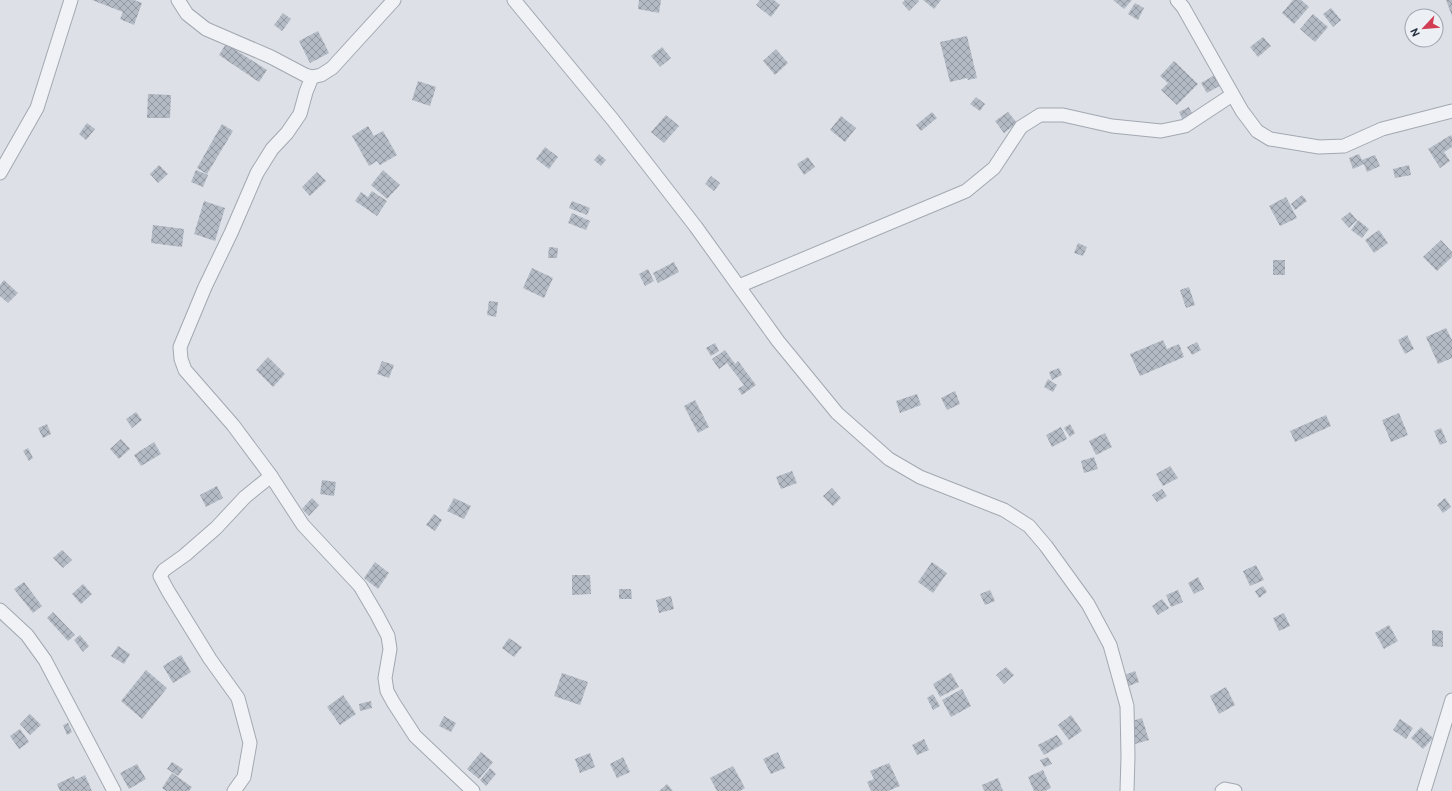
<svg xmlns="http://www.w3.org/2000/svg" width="1452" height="791" viewBox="0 0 1452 791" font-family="Overpass,sans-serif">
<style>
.building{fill:url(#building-cross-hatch)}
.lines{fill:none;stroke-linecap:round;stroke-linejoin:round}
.street-casing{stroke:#a2a8b1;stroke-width:15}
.street{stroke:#f0f2f6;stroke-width:13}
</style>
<defs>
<pattern id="building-cross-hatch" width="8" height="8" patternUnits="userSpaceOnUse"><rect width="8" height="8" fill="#b4bac4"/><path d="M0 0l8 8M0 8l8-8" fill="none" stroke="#9298a1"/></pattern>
</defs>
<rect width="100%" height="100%" fill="#dde1e7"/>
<!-- building -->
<g class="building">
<path d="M92,0H134L142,3L134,25L120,19L123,12Z"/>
<path d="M639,0H661L659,13L638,9Z"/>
<path d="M760,0H774L780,5L771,17L756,5Z"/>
<path d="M905,0H918L919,1L909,11L902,3Z"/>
<path d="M923,0H941L934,9Z"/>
<path d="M1113,0H1132L1124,9Z"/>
<path d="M1293,0H1301L1309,7L1294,24L1282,13Z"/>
<path d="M1446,0H1452V16Z"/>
<path d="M1135,3L1144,8L1138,20L1128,14Z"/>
<path d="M1331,8L1341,20L1333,27L1323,14Z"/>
<path d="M283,13L291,19L282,31L274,25Z"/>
<path d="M1313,14L1328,27L1315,42L1300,29Z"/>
<path d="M318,31L329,53L310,63L299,41Z"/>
<path d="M967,36L977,78L968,80L967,78L950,82L940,42Z"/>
<path d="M1263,37L1271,46L1258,57L1250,47Z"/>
<path d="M226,44L267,70L259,82L219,55Z"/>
<path d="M662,47L671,58L660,67L651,56Z"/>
<path d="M776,49L788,63L775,75L763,61Z"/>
<path d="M1174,61L1198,84L1177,105L1161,90L1168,83L1160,76Z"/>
<path d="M1215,75L1221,85L1207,93L1201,83Z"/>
<path d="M418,81L436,87L430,106L412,100Z"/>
<path d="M148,94L171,95L170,118H147Z"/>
<path d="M976,97L985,104L980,111L970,104Z"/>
<path d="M1189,107L1193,116L1183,120L1179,112Z"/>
<path d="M932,112L937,118L921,131L916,125Z"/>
<path d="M1008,112L1017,123L1004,133L995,121Z"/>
<path d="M666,115L679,126L664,143L651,132Z"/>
<path d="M841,116L856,128L845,142L830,130Z"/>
<path d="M87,123L95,129L86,140L79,134Z"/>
<path d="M222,124L233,131L207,174L197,168Z"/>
<path d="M368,126L374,136L383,131L397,155L380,165L377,161L369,166L352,136Z"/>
<path d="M1451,135L1452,137V147L1444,152L1450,161L1440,168L1428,149Z"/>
<path d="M545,147L558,157L549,169L536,159Z"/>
<path d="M599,154L606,160L601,166L594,160Z"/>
<path d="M1359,154L1362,160L1375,155L1380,166L1367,172L1364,164L1353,169L1349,158Z"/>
<path d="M808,157L815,167L804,175L797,164Z"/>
<path d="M159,165L168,174L158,183L150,174Z"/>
<path d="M1409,165L1411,175L1395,178L1393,169Z"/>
<path d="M196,170L208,175L203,187L191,182Z"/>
<path d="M383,170L400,185L387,199L371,185Z"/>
<path d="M317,172L326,181L310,196L302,187Z"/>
<path d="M711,176L720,183L714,191L705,184Z"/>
<path d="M372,191L387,201L377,216L355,201L361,192L368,197Z"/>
<path d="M1302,195L1307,201L1295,210L1291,204Z"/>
<path d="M1286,197L1297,218L1280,226L1269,206Z"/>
<path d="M204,201L225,208L215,241L194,234Z"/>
<path d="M572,201L590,208L587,215L569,208Z"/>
<path d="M1350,212L1357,220L1349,228L1341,219Z"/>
<path d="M572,213L590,221L586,230L568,223Z"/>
<path d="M1358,220L1369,229L1362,238L1351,230Z"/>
<path d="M153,225L184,229L182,247L151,243Z"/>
<path d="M1379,230L1388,243L1374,253L1365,240Z"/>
<path d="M1441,240L1452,252V257L1437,271L1423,257Z"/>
<path d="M1078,243L1087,247L1083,256L1074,253Z"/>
<path d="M549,247L558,248L557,258H548Z"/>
<rect x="1273" y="260" width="12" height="15"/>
<path d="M674,262L679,272L658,283L653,273Z"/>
<path d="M532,268L553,278L544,298L523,288Z"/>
<path d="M648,269L654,281L645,286L639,274Z"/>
<path d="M4,280L18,293L8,303L0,296V285Z"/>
<path d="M1189,287L1195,305L1186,308L1180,290Z"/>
<path d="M489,301L498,302L496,317L487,315Z"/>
<path d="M1446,328L1452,340V358L1438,364L1426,337Z"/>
<path d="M1407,335L1414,349L1405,354L1398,340Z"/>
<path d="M1163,340L1167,349L1179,344L1184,357L1140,376L1130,354Z"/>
<path d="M1197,342L1201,350L1192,355L1187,347Z"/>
<path d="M715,343L719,351L711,356L706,348Z"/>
<path d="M725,350L735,364L738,361L756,385L742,395L738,389L744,385L727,363L719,369L712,359Z"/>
<path d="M268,357L285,374L273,387L256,370Z"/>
<path d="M382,361L394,365L389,378L377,374Z"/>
<path d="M1059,368L1062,375L1052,380L1049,372Z"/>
<path d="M1048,379L1057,385L1053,392L1044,387Z"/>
<path d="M955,391L960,404L947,410L941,398Z"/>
<path d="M917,394L921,405L900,413L896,401Z"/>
<path d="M695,400L709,427L698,433L684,406Z"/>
<path d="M136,412L142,420L132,428L126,419Z"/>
<path d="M1399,413L1408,435L1391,442L1382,420Z"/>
<path d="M1326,415L1331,426L1295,442L1290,431Z"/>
<path d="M47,424L51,434L43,438L38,428Z"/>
<path d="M1070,424L1075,433L1070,437L1064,428Z"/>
<path d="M1061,427L1067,439L1052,447L1046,435Z"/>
<path d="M1441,428L1447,442L1440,445L1434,431Z"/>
<path d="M1105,433L1112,447L1096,455L1089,441Z"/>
<path d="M121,439L130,449L119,459L110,449Z"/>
<path d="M154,442L161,454L141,466L134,455Z"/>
<path d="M28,448L33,458L29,461L23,451Z"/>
<path d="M1094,457L1098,469L1084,473L1081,461Z"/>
<path d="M1170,466L1178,478L1163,486L1156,474Z"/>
<path d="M792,471L797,483L781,489L776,477Z"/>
<path d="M322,480L336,482L334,496L320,494Z"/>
<path d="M217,486L223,498L206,507L200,495Z"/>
<path d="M832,488L841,498L833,506L823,496Z"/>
<path d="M1162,489L1167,496L1157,502L1152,495Z"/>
<path d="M312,498L319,505L309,516L302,509Z"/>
<path d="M454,498L471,506L464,519L447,511Z"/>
<path d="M1445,498L1451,507L1443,513L1437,505Z"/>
<path d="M434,514L442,520L435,531L426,525Z"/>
<path d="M62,550L72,560L63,568L53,558Z"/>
<path d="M375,562L389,573L378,589L364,578Z"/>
<path d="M932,562L947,573L933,593L918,582Z"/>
<path d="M1256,565L1264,580L1250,586L1243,571Z"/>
<path d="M572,575H590L591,594L572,595Z"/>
<path d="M1198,577L1204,589L1194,594L1188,583Z"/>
<path d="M24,582L42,606L33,613L14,589Z"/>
<path d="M83,584L92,594L81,604L72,594Z"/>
<path d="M1263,586L1267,592L1259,598L1255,591Z"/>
<path d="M619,589H631L632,599H619Z"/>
<path d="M990,590L995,601L985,605L980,594Z"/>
<path d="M1178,590L1183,602L1171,607L1166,595Z"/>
<path d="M671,596L674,609L659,613L656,600Z"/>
<path d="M1162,599L1169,608L1158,615L1152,606Z"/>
<path d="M53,612L75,635L68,641L47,618Z"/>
<path d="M1284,613L1290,626L1279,631L1273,618Z"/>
<path d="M1389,625L1398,641L1384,649L1375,633Z"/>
<path d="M1432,630L1443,631V647L1432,646Z"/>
<path d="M80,635L89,646L83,652L74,640Z"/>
<path d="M509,638L522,647L514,657L502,648Z"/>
<path d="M118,646L130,654L124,664L111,656Z"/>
<path d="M181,655L191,672L173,683L163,666Z"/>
<path d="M1006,667L1014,675L1004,684L996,675Z"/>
<path d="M146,670L167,688L142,719L121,701Z"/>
<path d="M1135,671L1139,682L1126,687L1122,676Z"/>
<path d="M562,673L588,682L580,705L554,696Z"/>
<path d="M951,673L959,687L940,697L933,684Z"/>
<path d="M1226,687L1235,705L1219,714L1210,696Z"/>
<path d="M962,689L971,706L951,717L942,700Z"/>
<path d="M933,694L940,706L933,710L927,698Z"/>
<path d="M343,695L356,714L340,725L327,707Z"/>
<path d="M371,701L372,708L360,711L359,704Z"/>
<path d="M30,714L41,725L30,735L20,724Z"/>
<path d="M1071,715L1082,731L1069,740L1058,725Z"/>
<path d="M444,716L456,723L451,732L439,726Z"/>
<path d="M1142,718L1149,740L1135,744L1129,722Z"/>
<path d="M1400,719L1413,728L1406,739L1393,730Z"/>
<path d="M68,723L72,732L67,735L63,725Z"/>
<path d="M1421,727L1433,738L1423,749L1411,738Z"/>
<path d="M20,729L29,742L19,749L10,736Z"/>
<path d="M1057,735L1063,744L1044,755L1038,745Z"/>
<path d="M924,739L929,750L917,755L912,745Z"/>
<path d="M481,752L493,762L479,779L467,769Z"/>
<path d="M778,752L785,768L771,774L763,759Z"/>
<path d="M590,753L595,767L580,773L575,759Z"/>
<path d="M623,757L630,772L617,778L610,764Z"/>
<path d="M1048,757L1052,764L1044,767L1040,760Z"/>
<path d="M172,762L183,769L178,776L167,769Z"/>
<path d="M889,763L900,786L888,791H871L867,782L874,779L870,771Z"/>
<path d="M137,764L146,779L129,789L120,773Z"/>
<path d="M733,766L745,788L740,791H717L710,778Z"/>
<path d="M490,768L496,774L486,786L480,780Z"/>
<path d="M1043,770L1051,788L1045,791H1034L1028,777Z"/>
<path d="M172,773L192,787L189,791H166L162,788Z"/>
<path d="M85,775L92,791H60L57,784L74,776L75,780Z"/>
<path d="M998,778L1003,791H984L982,785Z"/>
<path d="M667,784L673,791H659Z"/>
</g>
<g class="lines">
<defs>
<g id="street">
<path d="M178,0L187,14L206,29L271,57L305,75L312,77L321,75L332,68L394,0"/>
<path d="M514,0L613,120L696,227L778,341L837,413L889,459L920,477L1004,510L1029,526L1046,546L1088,604L1110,645L1127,706L1128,756L1127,791"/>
<path d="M1177,0L1183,7L1242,111L1257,131L1270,139L1319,147L1344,146L1382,129L1452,111"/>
<path d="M312,77L306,92L300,114L287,133L272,149L257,173L231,233L205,287L180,347L181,359L185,370L233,425L271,476L303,525L360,586L377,615L388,636L390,649L385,678L387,691L393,702L415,736L473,791"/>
<path d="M0,173L37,108L71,0"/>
<path d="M739,286L966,191L994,168L1021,127L1040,115H1063L1112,126L1161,131L1185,126L1232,95"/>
<path d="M0,610L27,635L45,660L114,791"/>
<path d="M234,791L244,777L250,743L238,698L210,659L168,591L160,576L164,570L185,555L216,528L245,497L271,476"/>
<path d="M1222,791L1225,789L1235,791"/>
<path d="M1424,791L1452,700"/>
</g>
</defs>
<!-- street casing -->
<use href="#street" class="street-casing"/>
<!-- street -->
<use href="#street" class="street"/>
</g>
<!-- north arrow -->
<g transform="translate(1424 28) rotate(244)"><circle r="19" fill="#ecf0f5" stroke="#9da3ac"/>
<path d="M0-3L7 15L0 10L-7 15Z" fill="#d13e54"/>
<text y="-6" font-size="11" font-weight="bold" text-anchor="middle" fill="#262f3e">N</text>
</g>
</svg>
